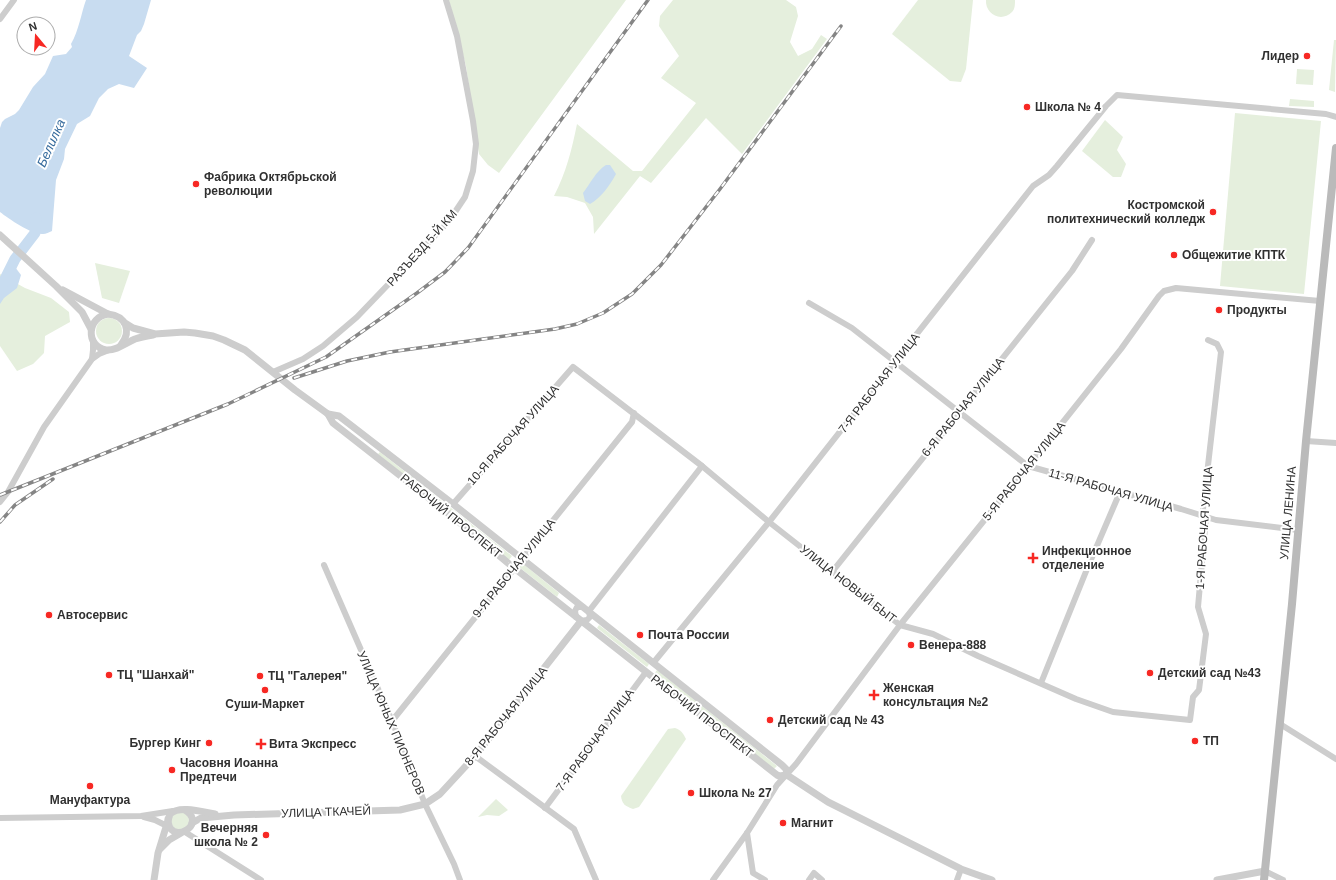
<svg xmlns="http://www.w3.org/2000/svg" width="1336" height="880" viewBox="0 0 1336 880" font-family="Arial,sans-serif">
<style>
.green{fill:#e5efdd}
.water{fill:#c8dcf0}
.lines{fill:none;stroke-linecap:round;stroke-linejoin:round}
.river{stroke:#c8dcf0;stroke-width:11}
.minor{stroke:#cdcdcd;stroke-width:6}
.tertiary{stroke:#cdcdcd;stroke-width:7}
.secondary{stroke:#bababa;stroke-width:8}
.rail-casing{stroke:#858585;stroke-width:3.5}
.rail{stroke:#fff;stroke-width:2;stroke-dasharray:6;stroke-linecap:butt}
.poi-dot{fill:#f72823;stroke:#fff;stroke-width:1.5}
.labels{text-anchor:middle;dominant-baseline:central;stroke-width:4;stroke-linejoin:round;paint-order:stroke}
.poi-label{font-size:12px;font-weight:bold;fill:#303030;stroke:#fff;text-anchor:start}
.street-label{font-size:12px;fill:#303030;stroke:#fff}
.water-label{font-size:13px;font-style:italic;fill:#356a9c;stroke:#fff}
</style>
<rect width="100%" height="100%" fill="#fff"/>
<!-- green -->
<g class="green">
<path d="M449,0H626L499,173L488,165L479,154L466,66Z"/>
<path d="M673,0H786L796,7L798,16L790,42L798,56L812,49L821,35L827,39L742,154L706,118L651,183L640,176L594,234L593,217L585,203L567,197L554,196C566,173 572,149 577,124L633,171H642L696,103L661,78L679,56L659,26L660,16Z"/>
<path d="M918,0H973L966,69L961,82L950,81L892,34Z"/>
<path d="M986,0H1015C1015,4 1015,9 1012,12C1001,23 985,14 986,0Z"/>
<path d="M1334,40H1336L1335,92L1329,90Z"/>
<path d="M1297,69L1314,70L1313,85L1296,84Z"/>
<path d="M1290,99L1314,101V107L1289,106Z"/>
<path d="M1235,113L1321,121L1304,294L1220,286Z"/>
<path d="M1105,120L1123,137L1117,150L1126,164L1121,177H1113L1082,151Z"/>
<path d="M95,263L130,271L119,303L102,298Z"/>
<path d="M0,274L25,288L51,298L69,312L70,322L45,336L44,353L33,364L17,371L0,346Z"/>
<circle cx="109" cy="331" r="13"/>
<path d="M380,452L512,556L509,560L378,454Z"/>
<path d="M522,563L559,593L557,597L519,567Z"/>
<path d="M599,625L649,664L647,667L597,628Z"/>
<path d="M657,670L777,766L774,769L654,674Z"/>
<path d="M675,728C681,730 683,733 686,739L639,807L633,809C625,806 622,804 621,796L668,729Z"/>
<path d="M496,799L508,810L499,816L487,815L478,817Z"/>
<circle cx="180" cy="821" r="9"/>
</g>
<!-- water -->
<g class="water">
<path d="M86,0H151L144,24L141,31L137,35L129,56L147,68L134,88L119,84L108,89L99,98L90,116L77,124L65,149L64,159L56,180L52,231C49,232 46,234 43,234C32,235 9,219 0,212V128L2,122L5,119L15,114L19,110L33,87L45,74L53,56L66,54L72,47L71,44C79,30 81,14 86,0Z"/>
<path d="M606,165H610L616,174C610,185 601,198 590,204L585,201L583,193C590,184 596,171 606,165Z"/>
<path d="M14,258L15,259V267L21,275L17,288L4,298L0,304C0,283 0,274 14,258Z"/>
</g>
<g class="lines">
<!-- river -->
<path class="river" d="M0,289L15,259L35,233L36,218"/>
<!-- minor -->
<g class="minor">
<path d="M0,19L14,0"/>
<path d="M809,303L852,328L1028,466L1181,509L1216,520L1298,530"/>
<path d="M92,359L93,350V340"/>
<path d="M273,372L303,359L323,346L357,317L449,221L465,197L473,171L476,144L473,121L457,36L446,0"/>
<path d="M1306,441L1336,443"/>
<path d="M0,502L8,492L44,427L92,359L99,354L109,350"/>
<path d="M453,504L573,367L702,466L769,522L900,625L933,634L978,656L1076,699L1113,712L1190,720L1193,697L1199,690L1206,634L1198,607L1206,517L1203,509L1221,352L1217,344L1208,340"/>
<path d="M324,565L392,721L425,804L454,864L460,880"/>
<path d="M832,572L1072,271L1092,240"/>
<path d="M576,617L575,611L577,607H583"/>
<path d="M581,621L587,620L590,617L589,611L702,466"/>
<path d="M654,662L769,522L1033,186L1049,175L1057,166L1106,106L1117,95L1326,114L1336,117"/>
<path d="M1041,683L1087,569L1120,492"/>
<path d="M392,721L632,422L634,413"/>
<path d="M1280,724L1336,759"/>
<path d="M475,756L574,829L596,880"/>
<path d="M545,808L646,672"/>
<path d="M144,817L155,820L169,827"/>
<path d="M0,818L141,816L173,811"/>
<path d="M185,832L261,880"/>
<path d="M747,833L753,873L765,880"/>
<path d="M1265,871L1283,880"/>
<path d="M713,880L747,833L777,785L796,764L900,625L1028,466L1121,349L1159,296L1164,291L1176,288L1320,301"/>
<path d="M809,880L814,873L822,880"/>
<path d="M957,880L961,869"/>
</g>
<!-- tertiary -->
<g class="tertiary">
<path d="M0,235L56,286L82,312L91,329"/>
<path d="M63,290L108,314C126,316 132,331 121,345"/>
<path d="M108,314C87,317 85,346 106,350C116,351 126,343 135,339C141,337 147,336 153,335"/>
<path d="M125,323L133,328L155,334L184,332L195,333L213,336L224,340L245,350L295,390L328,414L333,423L453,517L508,563L777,775L779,776L787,775L828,802L844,810L961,869L992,880"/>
<path d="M328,414L339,416L453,504L782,765L786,769L787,775"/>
<path d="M168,819C168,847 209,825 185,810"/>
<path d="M192,823L201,818L234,815L400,810L425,804L440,794L475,756L581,621"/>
<path d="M160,849L169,840L181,833"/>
<path d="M154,880L158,853L170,814C179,805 203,812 215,814"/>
<path d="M1217,880L1265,871"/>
</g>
<!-- secondary -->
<path class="secondary" d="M1264,880L1292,604L1306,441L1336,148"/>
<defs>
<g id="rail">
<path d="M294,378L347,361L390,352L555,329L577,324L603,313L632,294L661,265L720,189L841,26"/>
<path d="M0,495L228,404L326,357L417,293L445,272L468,248L648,0"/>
<path d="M0,522L15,505L53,479"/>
</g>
</defs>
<!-- rail casing -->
<use href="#rail" class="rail-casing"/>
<!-- rail -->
<use href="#rail" class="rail"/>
</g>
<!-- markers -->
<g class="poi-dot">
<circle cx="1307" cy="56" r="4"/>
<circle cx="1027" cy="107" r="4"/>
<circle cx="196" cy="184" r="4"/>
<circle cx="1213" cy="212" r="4"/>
<circle cx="1174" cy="255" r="4"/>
<circle cx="1219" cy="310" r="4"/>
<path d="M1031 552h4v4h4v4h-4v4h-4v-4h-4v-4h4z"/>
<circle cx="49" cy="615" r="4"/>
<circle cx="640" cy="635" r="4"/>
<circle cx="911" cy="645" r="4"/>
<circle cx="1150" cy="673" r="4"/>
<circle cx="109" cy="675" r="4"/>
<circle cx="260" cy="676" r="4"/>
<circle cx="265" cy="690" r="4"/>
<path d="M872 689h4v4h4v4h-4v4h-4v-4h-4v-4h4z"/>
<circle cx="770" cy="720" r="4"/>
<circle cx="1195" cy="741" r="4"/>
<circle cx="209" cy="743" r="4"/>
<path d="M259 738h4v4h4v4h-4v4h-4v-4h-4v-4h4z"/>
<circle cx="172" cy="770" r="4"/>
<circle cx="90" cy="786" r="4"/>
<circle cx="691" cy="793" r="4"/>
<circle cx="783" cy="823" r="4"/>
<circle cx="266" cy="835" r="4"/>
</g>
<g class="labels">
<!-- poi labels -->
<g class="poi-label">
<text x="1299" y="56" text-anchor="end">Лидер</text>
<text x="1035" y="107">Школа № 4</text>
<text x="204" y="177">Фабрика Октябрьской<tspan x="204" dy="14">революции</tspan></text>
<text x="1205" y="205" text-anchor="end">Костромской<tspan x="1205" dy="14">политехнический колледж</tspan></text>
<text x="1182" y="255">Общежитие КПТК</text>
<text x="1227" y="310">Продукты</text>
<text x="1042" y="551">Инфекционное<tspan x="1042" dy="14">отделение</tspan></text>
<text x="57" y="615">Автосервис</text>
<text x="648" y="635">Почта России</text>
<text x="919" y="645">Венера-888</text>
<text x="1158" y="673">Детский сад №43</text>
<text x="117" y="675">ТЦ "Шанхай"</text>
<text x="268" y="676">ТЦ "Галерея"</text>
<text x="883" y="688">Женская<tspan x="883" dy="14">консультация №2</tspan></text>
<text x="265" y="704" text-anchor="middle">Суши-Маркет</text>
<text x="778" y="720">Детский сад № 43</text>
<text x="1203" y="741">ТП</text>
<text x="201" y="743" text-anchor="end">Бургер Кинг</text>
<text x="269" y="744">Вита Экспресс</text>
<text x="180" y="763">Часовня Иоанна<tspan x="180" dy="14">Предтечи</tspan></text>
<text x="699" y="793">Школа № 27</text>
<text x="90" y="800" text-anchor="middle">Мануфактура</text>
<text x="791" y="823">Магнит</text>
<text x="258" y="828" text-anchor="end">Вечерняя<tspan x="258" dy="14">школа № 2</tspan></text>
</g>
<!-- street labels -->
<g class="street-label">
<text transform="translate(422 248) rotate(-48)">РАЗЪЕЗД 5-Й КМ</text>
<text transform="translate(879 383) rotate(-52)">7-Я РАБОЧАЯ УЛИЦА</text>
<text transform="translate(963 407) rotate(-51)">6-Я РАБОЧАЯ УЛИЦА</text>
<text transform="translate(513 435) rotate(-48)">10-Я РАБОЧАЯ УЛИЦА</text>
<text transform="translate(1024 471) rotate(-51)">5-Я РАБОЧАЯ УЛИЦА</text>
<text transform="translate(1111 490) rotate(16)">11-Я РАБОЧАЯ УЛИЦА</text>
<text transform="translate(1288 513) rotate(-85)">УЛИЦА ЛЕНИНА</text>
<text transform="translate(451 516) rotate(39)">РАБОЧИЙ ПРОСПЕКТ</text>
<text transform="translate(1204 528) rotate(-86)">1-Я РАБОЧАЯ УЛИЦА</text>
<text transform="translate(514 568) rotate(-51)">9-Я РАБОЧАЯ УЛИЦА</text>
<text transform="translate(848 584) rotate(38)">УЛИЦА НОВЫЙ БЫТ</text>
<text transform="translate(506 716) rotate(-51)">8-Я РАБОЧАЯ УЛИЦА</text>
<text transform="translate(702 716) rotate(38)">РАБОЧИЙ ПРОСПЕКТ</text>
<text transform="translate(391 723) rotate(67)">УЛИЦА ЮНЫХ ПИОНЕРОВ</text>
<text transform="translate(595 740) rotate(-54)">7-Я РАБОЧАЯ УЛИЦА</text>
<text transform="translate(326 812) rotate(-2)">УЛИЦА ТКАЧЕЙ</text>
</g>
<!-- water labels -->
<g class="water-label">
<text transform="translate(51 143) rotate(-66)">Белилка</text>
</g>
</g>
<!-- north arrow -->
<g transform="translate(36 36) rotate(342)"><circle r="19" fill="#ffffff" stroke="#acacac"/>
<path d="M0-3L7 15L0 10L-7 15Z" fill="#f72823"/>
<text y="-6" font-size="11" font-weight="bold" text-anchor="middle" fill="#303030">N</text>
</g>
</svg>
